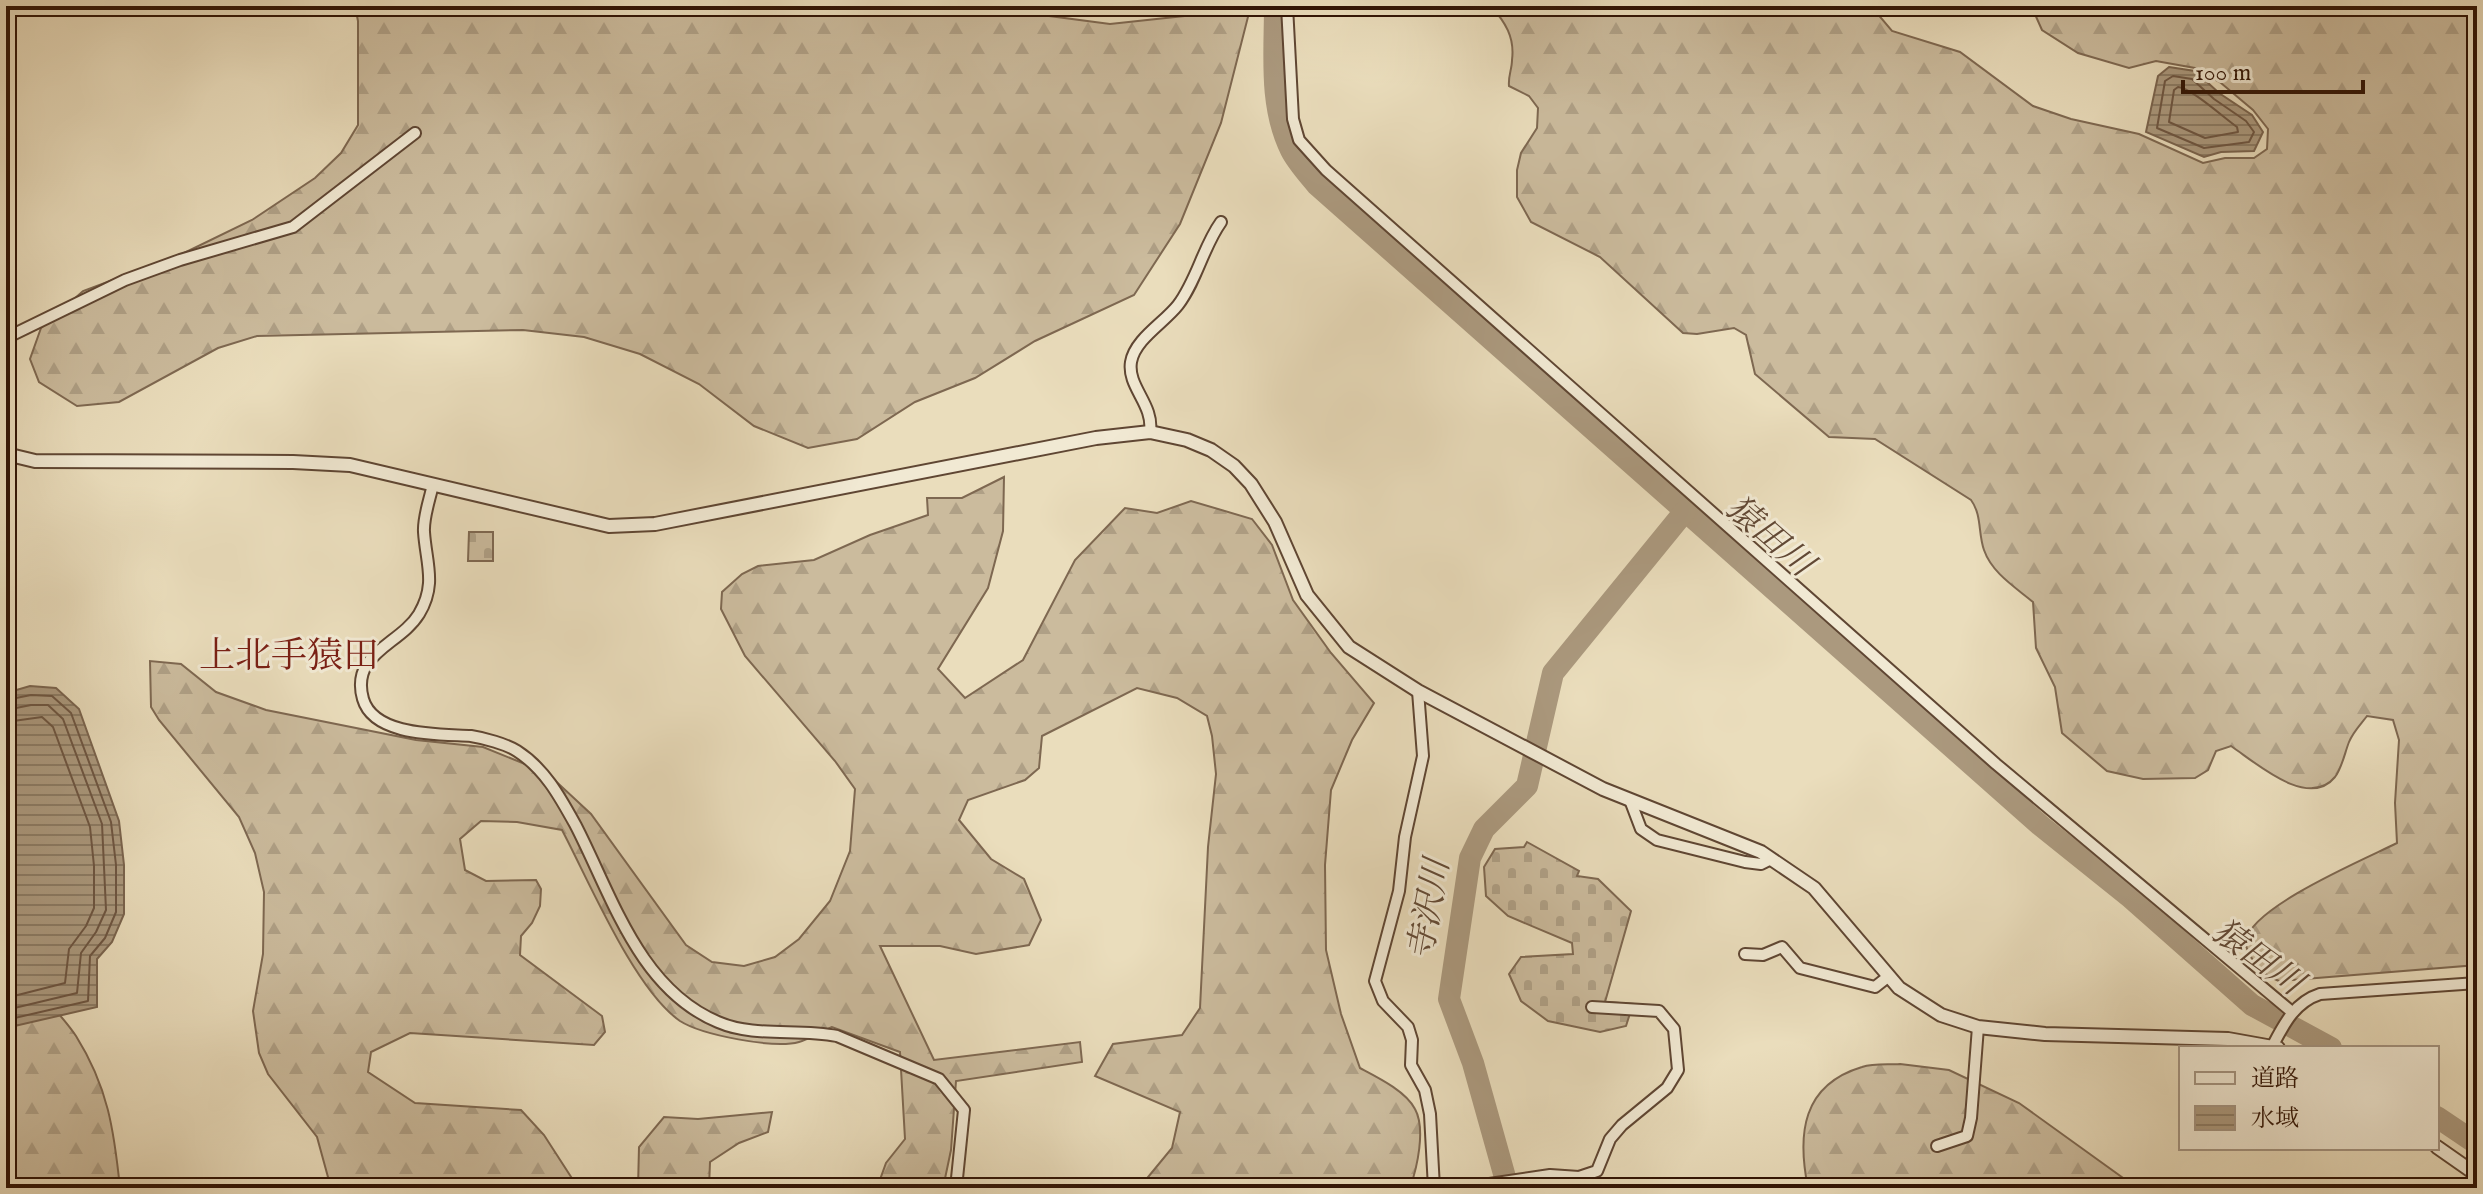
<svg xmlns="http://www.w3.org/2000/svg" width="2483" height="1194" viewBox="0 0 2483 1194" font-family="'IM FELL English','Noto Serif JP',serif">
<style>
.forest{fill:url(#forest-firs);stroke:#7e6851;stroke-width:2}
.cemetery{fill:url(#cemetery-stones);stroke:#7e6851;stroke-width:2}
.water{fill:url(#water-rules);stroke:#7a644e;stroke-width:2}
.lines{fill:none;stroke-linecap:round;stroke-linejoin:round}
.shore{stroke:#6e5642;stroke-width:2}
.river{stroke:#ab997e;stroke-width:22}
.minor-casing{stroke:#5f4633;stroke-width:14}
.tertiary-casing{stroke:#5f4633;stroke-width:16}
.minor{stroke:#f1e9d3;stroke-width:10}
.tertiary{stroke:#f1e9d3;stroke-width:12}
.labels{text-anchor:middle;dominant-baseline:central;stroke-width:6;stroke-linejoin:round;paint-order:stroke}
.water-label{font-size:34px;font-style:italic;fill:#624935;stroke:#f1e9d3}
.quarter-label{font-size:36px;fill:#7a1f14;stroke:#f1e9d3}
</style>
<defs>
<pattern id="forest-firs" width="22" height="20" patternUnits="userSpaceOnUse" patternTransform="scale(2)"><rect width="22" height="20" fill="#cbbb9d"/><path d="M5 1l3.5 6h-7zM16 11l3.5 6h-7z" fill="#afa086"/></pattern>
<pattern id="cemetery-stones" width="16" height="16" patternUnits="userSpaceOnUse" patternTransform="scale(2)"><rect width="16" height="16" fill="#cbbb9d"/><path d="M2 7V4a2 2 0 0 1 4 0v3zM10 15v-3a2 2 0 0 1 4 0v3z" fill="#afa086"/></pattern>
<pattern id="water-rules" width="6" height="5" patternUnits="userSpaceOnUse" patternTransform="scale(2)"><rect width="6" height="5" fill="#ab997e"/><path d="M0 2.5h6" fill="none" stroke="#8c7c65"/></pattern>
</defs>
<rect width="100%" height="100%" fill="#eaddbc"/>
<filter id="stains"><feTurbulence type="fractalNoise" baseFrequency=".0025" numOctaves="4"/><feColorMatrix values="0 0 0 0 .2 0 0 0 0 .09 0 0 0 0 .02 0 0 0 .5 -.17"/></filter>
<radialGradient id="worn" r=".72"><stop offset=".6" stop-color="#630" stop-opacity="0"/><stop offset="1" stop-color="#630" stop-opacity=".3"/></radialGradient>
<!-- forest -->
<g class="forest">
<path d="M355,6H1040L1042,15L1110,24L1250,9L1221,123L1180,224L1134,295L1035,341L975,378L915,402L857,439L808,448L754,426L699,384L640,354L584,337L523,330L257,336L218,348L119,402L77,406L39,382L30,359L41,328L83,291L182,254L252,220L315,178L341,153L358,125V21Z"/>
<path d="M1491,6H1871L1892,31L1960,52L2033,106L2071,119L2139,134L2203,163L2225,158H2254L2267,149L2268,129L2253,110L2221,83L2195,68L2156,61L2129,68L2078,53L2042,30L2034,12L2028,6H2477V965L2279,981C2268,976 2262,973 2255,963C2250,956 2245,949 2246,940C2253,906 2365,859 2397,843L2395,803L2399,740L2393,720L2367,716C2361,724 2353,732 2349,742C2345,752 2342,768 2335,777C2308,810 2255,762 2231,746L2216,751L2208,770L2195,778L2143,779L2107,771L2062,733L2055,687L2036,648L2033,602C2015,587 1992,573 1984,550C1978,533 1982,515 1971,500L1875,439L1829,437L1755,374L1746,335L1734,328L1697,334L1683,333L1600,257L1531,222L1517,197V170L1521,153L1537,128L1538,108L1529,96L1509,86C1508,76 1512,69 1512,60C1515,37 1505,22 1491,6Z"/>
<path d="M1004,477L1003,531L988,588L938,669L965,698L1023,660L1075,560L1125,508L1157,513L1191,501L1252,519L1272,545L1293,600L1331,653L1374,703L1352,740L1331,790L1325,865L1326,950L1341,1014L1360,1068C1377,1077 1406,1091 1415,1109C1426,1129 1417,1168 1410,1188H1139L1172,1148L1180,1112L1095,1076L1113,1044L1182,1035L1200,1008L1208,847L1216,774L1212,736L1207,716L1177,698L1137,688L1042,736L1039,768L1025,780L968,800L959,820L991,859L1024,879L1041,920L1029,945L976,954L940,946H880L934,1060L1080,1042L1082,1062L956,1081L951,1150L943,1188H877L886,1163L905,1139L900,1052L832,1027C821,1032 810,1039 799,1042C774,1049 702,1035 680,1021C634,989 589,881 562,830L517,822L481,821L460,839L465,870L486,881L536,880L541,889L540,906L532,923L521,936L520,955L602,1016L605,1032L594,1045L410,1033L371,1052L368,1072L415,1103L521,1110L544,1135L575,1183L584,1188H331L317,1137L268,1074L259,1053L253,1011L263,954L264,892L255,853L239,817L159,720L151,707L150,661L181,664L216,692L266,710L416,740L483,747L547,773L591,814L686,945L712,962L744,966L775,957L799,939L830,901L850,851L855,789L835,761L745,656L721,609L722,592L742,574L758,566L814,560L870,535L928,515L927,498H962Z"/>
<path d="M6,951C26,983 56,1006 76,1036C108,1087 114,1130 120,1188H6Z"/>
<path d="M1900,1064L1949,1070L2019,1103L2137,1188H1808C1797,1134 1802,1085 1862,1067C1874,1063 1888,1065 1900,1064Z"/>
<path d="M772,1112L768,1132L739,1143L710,1162L709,1188H638L639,1147L664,1117L698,1119Z"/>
</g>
<!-- cemetery -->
<g class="cemetery">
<path d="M469,532H493V561H468Z"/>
<path d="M1527,842L1579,871L1577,876L1598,879L1631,911L1605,1002L1633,1004L1626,1026L1600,1032L1548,1021L1521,1001L1509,974L1521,957L1573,954L1572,943L1508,916L1486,896L1484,867L1495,849L1524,847Z"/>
</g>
<!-- water -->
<g class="water">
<path d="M2169,67L2195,71L2219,93L2252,115L2263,132L2254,151L2221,152L2204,157L2146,132L2158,76Z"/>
<path d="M30,686L56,688L79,709L119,821L124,865V914L112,942L97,959V1007L6,1028V693Z"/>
</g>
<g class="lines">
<!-- shore -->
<g class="shore">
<path d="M2173,76L2192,79L2214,99L2246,121L2254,132L2249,142L2204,148L2157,128L2165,81Z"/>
<path d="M2178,87C2191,88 2223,117 2237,127L2238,132L2205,138L2169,122L2174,90Z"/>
<path d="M6,700L31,695L52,696L71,713L111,822L116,865V912L105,938L90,956L88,1001L6,1020"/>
<path d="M6,710L31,705H48L63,719L102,824L106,910L96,932L81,953L77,993L6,1010"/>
<path d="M6,722L42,717L53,727L90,827L94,866V908L86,926L69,949L65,983L6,998"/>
</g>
<!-- river -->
<g class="river">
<path d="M1275,6C1275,53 1269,106 1291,150C1297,162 1308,174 1317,185L2040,825L2131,898L2252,1005L2331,1048"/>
<path d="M2437,1117L2477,1144"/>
<path d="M1508,1188L1473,1063L1449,999L1470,858L1484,829L1527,786L1553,673L1685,511"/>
</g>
<defs>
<g id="minor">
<path d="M1287,6L1293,119L1299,140L1326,170L1996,764L2292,1012"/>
<path d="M6,338L125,280L180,260L293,227L415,133"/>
<path d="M1150,432C1154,404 1127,387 1131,362C1135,339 1164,323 1178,305C1197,280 1203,247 1221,222"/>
<path d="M433,484C430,499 423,517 424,532C426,563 437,584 419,614C400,645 350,653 363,699C374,737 441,734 471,736C484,738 506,744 517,751C545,769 560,797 576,826C612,896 639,989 718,1022C755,1038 798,1028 837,1036L939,1079L964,1110L956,1188"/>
<path d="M1418,691L1423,756L1405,837L1399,891L1375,981L1383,1001L1408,1027L1412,1040L1411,1065L1425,1090L1430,1114L1434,1188"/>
<path d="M1630,800L1641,829L1657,840L1745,862L1761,864L1771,859"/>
<path d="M1745,954L1763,955L1782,947L1800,968L1875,987L1889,976"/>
<path d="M2273,1045C2284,1024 2295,1002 2320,994L2477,983"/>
<path d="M1937,1146L1967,1136L1971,1118L1978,1027"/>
<path d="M1462,1188L1550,1175L1579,1177L1597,1171L1610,1139L1622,1125L1667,1088L1678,1070L1674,1029L1659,1011L1592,1007"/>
</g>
<g id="tertiary">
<path d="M6,454L35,461L293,462L350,465L609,526L655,524L1096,438L1150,432L1187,440L1211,450L1234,466L1251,484L1275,522L1307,595L1349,647L1418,691L1603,789L1761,852L1814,888L1899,988L1941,1015L1978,1027L2045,1034L2228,1039L2278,1048"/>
<path d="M2437,1147L2477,1175"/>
</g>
</defs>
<!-- minor casing -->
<use href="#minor" class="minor-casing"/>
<!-- tertiary casing -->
<use href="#tertiary" class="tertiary-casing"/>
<!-- minor -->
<use href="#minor" class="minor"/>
<!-- tertiary -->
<use href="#tertiary" class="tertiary"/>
</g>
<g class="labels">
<!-- water labels -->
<g class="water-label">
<text transform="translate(1769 537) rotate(41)">猿田川</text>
<text transform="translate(1430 910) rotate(-80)">寺沢川</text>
<text transform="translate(2257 958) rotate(36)">猿田川</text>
</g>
<!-- quarter labels -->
<g class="quarter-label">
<text x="289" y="657">上北手猿田</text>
</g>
</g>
<!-- margin -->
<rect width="2483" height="1194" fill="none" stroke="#eaddbc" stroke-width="32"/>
<rect x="8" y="8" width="2467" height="1178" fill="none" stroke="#311405" stroke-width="4"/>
<rect x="16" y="16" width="2451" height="1162" fill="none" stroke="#311405" stroke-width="2"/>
<!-- legend -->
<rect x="2179" y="1046" width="260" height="104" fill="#f1e9d3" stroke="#a49481" stroke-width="2"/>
<rect x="2195" y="1072" width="40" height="12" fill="#f1e9d3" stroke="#a49481" stroke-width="2"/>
<text x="2251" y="1086" font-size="24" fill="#311405">道路</text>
<rect x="2195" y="1106" width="40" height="24" fill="url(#water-rules)" stroke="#a49481" stroke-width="2"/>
<text x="2251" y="1126" font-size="24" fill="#311405">水域</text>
<!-- scale -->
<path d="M2183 80v12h180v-12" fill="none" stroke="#311405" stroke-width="4"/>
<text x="2195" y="80" font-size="24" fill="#311405" stroke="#f1e9d3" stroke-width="6" paint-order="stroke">100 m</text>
<rect width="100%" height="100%" filter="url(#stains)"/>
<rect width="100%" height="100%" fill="url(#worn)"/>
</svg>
